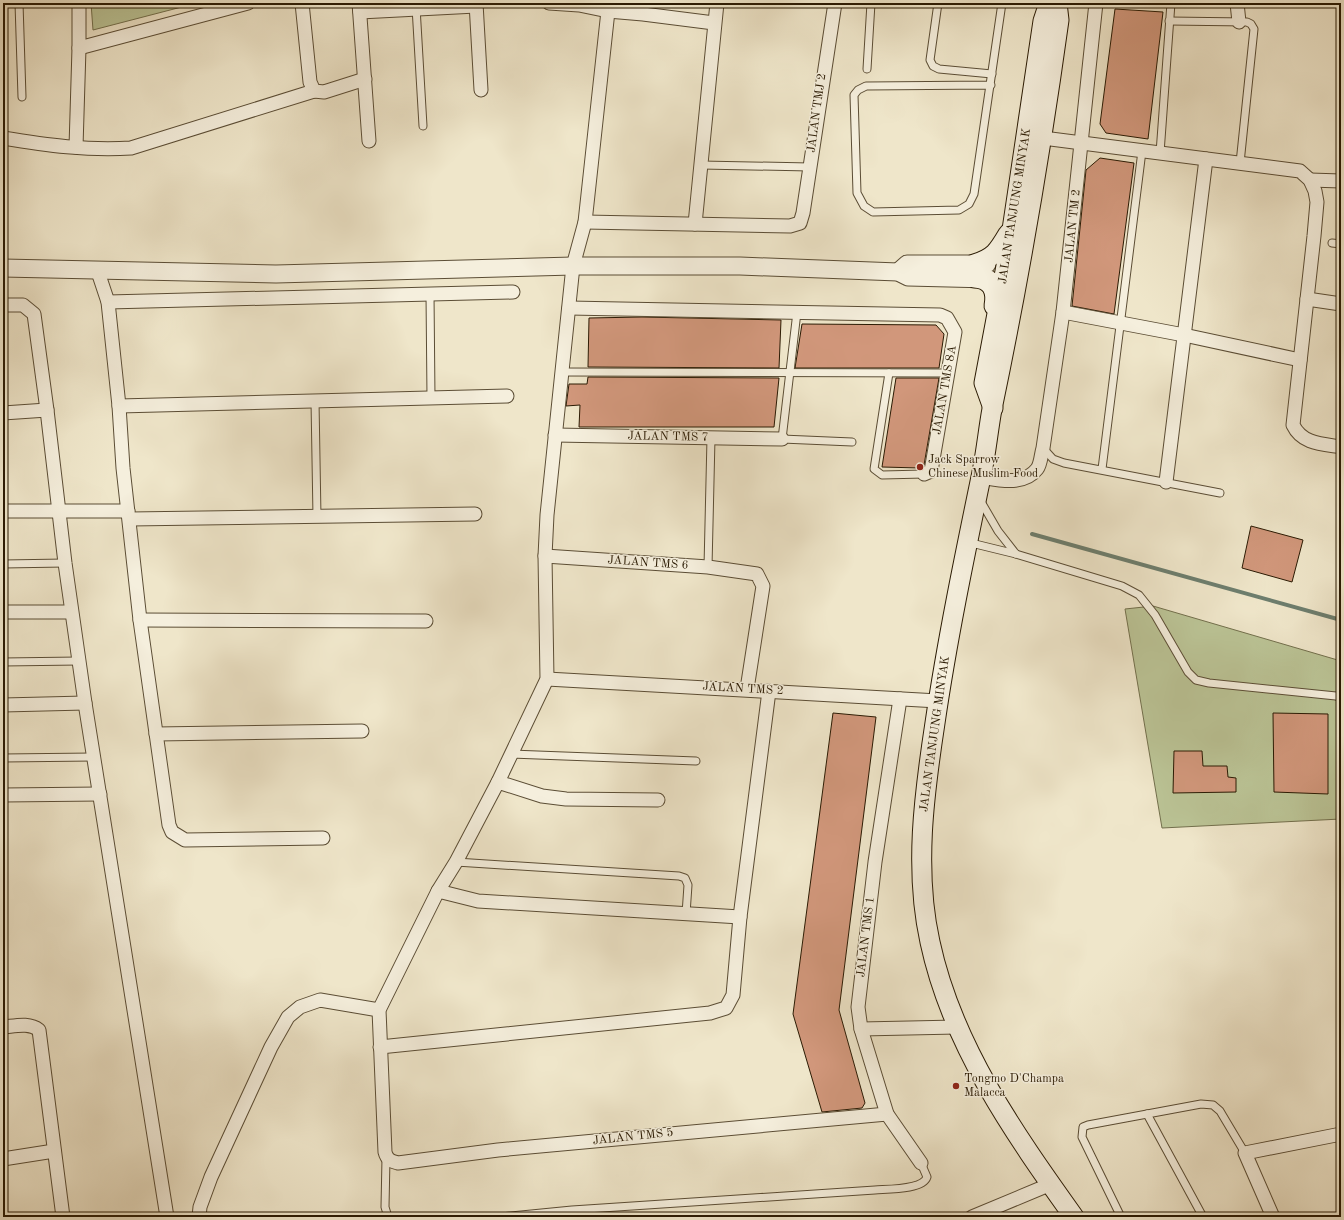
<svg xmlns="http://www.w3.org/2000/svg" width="1344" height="1220" viewBox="0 0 1344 1220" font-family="'Old Standard TT',serif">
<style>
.green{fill:#bbc496;stroke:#726f4c}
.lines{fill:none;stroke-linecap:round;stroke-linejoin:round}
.stream{stroke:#6d7e6e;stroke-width:4}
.building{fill:#d1977b;stroke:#2a1a03}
.service-casing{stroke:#5b4d35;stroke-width:9}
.minor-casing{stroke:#5b4d35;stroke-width:15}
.tertiary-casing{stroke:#5b4d35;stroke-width:19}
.secondary-casing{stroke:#2a1a03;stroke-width:21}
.service{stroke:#f5efdd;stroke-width:7}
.minor{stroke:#f5efdd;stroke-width:13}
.tertiary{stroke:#f5efdd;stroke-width:17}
.secondary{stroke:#f5efdd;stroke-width:19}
.poi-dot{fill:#8f2418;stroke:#f5efdd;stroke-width:1.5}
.labels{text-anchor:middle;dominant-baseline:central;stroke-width:3;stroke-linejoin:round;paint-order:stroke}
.street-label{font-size:12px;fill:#2a1a03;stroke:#f5efdd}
.poi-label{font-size:12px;fill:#2a1a03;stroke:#f5efdd;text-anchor:start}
</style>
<rect width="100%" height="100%" fill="#efe6ca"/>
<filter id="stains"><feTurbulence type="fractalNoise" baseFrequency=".005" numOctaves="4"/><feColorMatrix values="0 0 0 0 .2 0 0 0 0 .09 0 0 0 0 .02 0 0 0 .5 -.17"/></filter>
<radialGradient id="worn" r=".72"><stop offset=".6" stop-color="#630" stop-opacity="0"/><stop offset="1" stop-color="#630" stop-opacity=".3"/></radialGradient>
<!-- green -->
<g class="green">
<path d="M91,3H197L93,30Z"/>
<path d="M1153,606L1341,661V819L1162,828L1125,609Z"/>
</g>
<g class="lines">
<!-- stream -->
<path class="stream" d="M1032,534L1341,620"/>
</g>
<!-- building -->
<g class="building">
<path d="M1115,9L1163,12L1148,139L1106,133L1100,124Z"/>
<path d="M1100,158L1134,163L1114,314L1072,306L1086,170Z"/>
<path d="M642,317L781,320L779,368L588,367L589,318Z"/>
<path d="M802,324L936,325L944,334L939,368H795Z"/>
<path d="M588,377L779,378L774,427H579L580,405L566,406L569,384H587Z"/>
<path d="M896,378H939L924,465L920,468L882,467Z"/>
<path d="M1251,526L1303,540L1292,582L1242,568Z"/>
<path d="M833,713L876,717L839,1010L865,1103L862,1108L822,1112L793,1014Z"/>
<path d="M1273,713L1328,714V794L1274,792Z"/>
<path d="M1174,751H1202L1203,766H1227L1228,777L1236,778V792L1173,793Z"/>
</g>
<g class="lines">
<defs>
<g id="service">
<path d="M19,3L22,97"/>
<path d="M938,3L930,60L933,66L939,69L992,74"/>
<path d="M416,7L423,126"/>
<path d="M1169,21L1247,22L1251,24L1254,29L1240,163"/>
<path d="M867,69L871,3"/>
<path d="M991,85L866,86L858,90L854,95L857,193L864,206L873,212L959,210L969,204L974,194L1002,3"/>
<path d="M1160,153L1171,3"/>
<path d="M701,165L810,167"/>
<path d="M1332,243L1341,244"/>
<path d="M430,294L431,398"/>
<path d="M797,312L782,439L852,442"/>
<path d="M562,372L948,373"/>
<path d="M889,373L874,469L882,475L924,474"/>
<path d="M315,401L317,517"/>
<path d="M1043,448L1053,459L1064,463L1220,493"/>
<path d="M1102,469L1142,151"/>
<path d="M980,500L998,531L1016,554"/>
<path d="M967,542L1016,554L1122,586L1139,595L1155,615L1188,672L1196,680L1209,683L1336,696L1341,698"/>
<path d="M3,564L65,563"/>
<path d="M708,567L711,438"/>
<path d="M3,662L79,661"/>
<path d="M511,754L696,761"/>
<path d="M3,758L93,757"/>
<path d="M456,862L679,876L685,878L688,885L686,914"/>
<path d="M1147,1114L1203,1217"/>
<path d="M386,1158L385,1207L388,1217"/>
<path d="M501,1217L572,1210L875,1190C887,1189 923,1190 927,1177L921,1163"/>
<path d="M1121,1217L1082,1137L1083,1127L1088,1125L1201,1104L1213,1105L1220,1111L1245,1153"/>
</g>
<g id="minor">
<path d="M302,3L310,82L314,91L324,92L365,79"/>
<path d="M359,3L369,141"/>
<path d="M476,3L481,90"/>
<path d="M549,3L579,5L608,11L643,14L714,23"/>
<path d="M1237,3L1239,22"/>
<path d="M608,11L585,222L573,266L547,515L545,556L547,679L498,782L456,862L438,891L379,1010L385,1152C387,1160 391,1161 398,1163L498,1150L887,1114"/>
<path d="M360,12L476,6"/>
<path d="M79,48L248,3"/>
<path d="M3,138C46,145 88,151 131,148L314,91"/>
<path d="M1043,138L1300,171L1310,180L1315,191L1317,202L1314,236L1293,425C1302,444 1322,444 1341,447"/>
<path d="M76,147L79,48V3"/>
<path d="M1310,180L1341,181"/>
<path d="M585,222L790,226L800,223L803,213L835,3"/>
<path d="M695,224L717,3"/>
<path d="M97,269L108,302L119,406L123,468L140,620L169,825L172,832L185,840L323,838"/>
<path d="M1307,299L1341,304"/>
<path d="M108,302L513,292"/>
<path d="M3,305H23L34,314L47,410L65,563L85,703L167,1217"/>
<path d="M569,308L940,315L947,318L955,332L931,471L924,474"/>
<path d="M1063,312L1184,335L1300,360"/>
<path d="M119,406L507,396"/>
<path d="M3,413L47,410"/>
<path d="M555,435L782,439"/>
<path d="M981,477C999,480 1024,486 1037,469C1041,464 1041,454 1043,448L1063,312L1096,3"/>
<path d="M1166,482L1206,159"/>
<path d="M3,511H128"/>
<path d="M130,519L475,514"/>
<path d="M545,556L708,567L757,574L763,586L747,689"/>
<path d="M3,612H71"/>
<path d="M140,620L426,621"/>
<path d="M547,679L938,701"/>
<path d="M900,699L875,862L858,1007L861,1029L887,1114L921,1163"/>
<path d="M3,705L85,703"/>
<path d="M156,734L362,731"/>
<path d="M498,782L542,796L566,799L658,800"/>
<path d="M3,795L100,794"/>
<path d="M438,891L478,901L740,917"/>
<path d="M3,1027C15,1026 29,1022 39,1030L63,1217"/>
<path d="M861,1029L957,1027"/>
<path d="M380,1047L710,1013L726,1008L733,995L740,917L769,691"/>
<path d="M3,1159L54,1151"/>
<path d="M199,1217L200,1207L211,1177L271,1047L288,1017L300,1007L320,1000L379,1010"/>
<path d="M972,1217L1051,1184"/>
<path d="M1273,1217L1245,1153L1341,1134"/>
</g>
<g id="tertiary">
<path d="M3,268L276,274L573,266H740L898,272L908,277L989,279"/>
<path d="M898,272L907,264H987"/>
</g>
<g id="secondary">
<path d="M1057,3L1059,20C1041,150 1019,280 992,409C988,431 986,454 981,477C964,559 947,641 935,723C924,795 914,870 930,942C952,1045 1014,1133 1074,1217"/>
<path d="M974,264C994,258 998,251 1008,234"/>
<path d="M975,278C991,279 997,290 994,306"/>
<path d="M993,408L984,383L1009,250L1043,21L1049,3"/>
</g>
</defs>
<!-- service casing -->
<use href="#service" class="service-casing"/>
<!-- minor casing -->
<use href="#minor" class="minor-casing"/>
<!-- tertiary casing -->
<use href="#tertiary" class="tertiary-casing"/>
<!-- secondary casing -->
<use href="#secondary" class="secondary-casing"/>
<!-- service -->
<use href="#service" class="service"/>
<!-- minor -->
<use href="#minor" class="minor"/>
<!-- tertiary -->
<use href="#tertiary" class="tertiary"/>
<!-- secondary -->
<use href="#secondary" class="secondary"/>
</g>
<!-- markers -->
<g class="poi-dot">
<circle cx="920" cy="467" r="4"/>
<circle cx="956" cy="1086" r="4"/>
</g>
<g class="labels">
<!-- street labels -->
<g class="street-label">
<text transform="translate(817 113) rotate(-82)">JALAN TMJ 2</text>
<text transform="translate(1015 206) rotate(-81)">JALAN TANJUNG MINYAK</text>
<text transform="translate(1073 226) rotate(-84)">JALAN TM 2</text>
<text transform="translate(945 390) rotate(-80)">JALAN TMS 8A</text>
<text transform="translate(668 437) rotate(1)">JALAN TMS 7</text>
<text transform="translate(648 563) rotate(4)">JALAN TMS 6</text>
<text transform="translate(743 689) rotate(3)">JALAN TMS 2</text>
<text transform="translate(935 734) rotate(-82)">JALAN TANJUNG MINYAK</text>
<text transform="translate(866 937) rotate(-83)">JALAN TMS 1</text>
<text transform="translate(633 1137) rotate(-6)">JALAN TMS 5</text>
</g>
<!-- poi labels -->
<g class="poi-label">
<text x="928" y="460">Jack Sparrow<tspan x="928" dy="14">Chinese Muslim Food</tspan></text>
<text x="964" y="1079">Tongmo D'Champa<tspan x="964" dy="14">Malacca</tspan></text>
</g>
</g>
<!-- margin -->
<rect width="1344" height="1220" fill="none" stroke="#efe6ca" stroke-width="16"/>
<rect x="4" y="4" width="1336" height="1212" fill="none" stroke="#2a1a03" stroke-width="2"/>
<rect x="8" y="8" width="1328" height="1204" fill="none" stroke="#2a1a03"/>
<rect width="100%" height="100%" filter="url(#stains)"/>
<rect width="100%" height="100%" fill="url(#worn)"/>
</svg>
